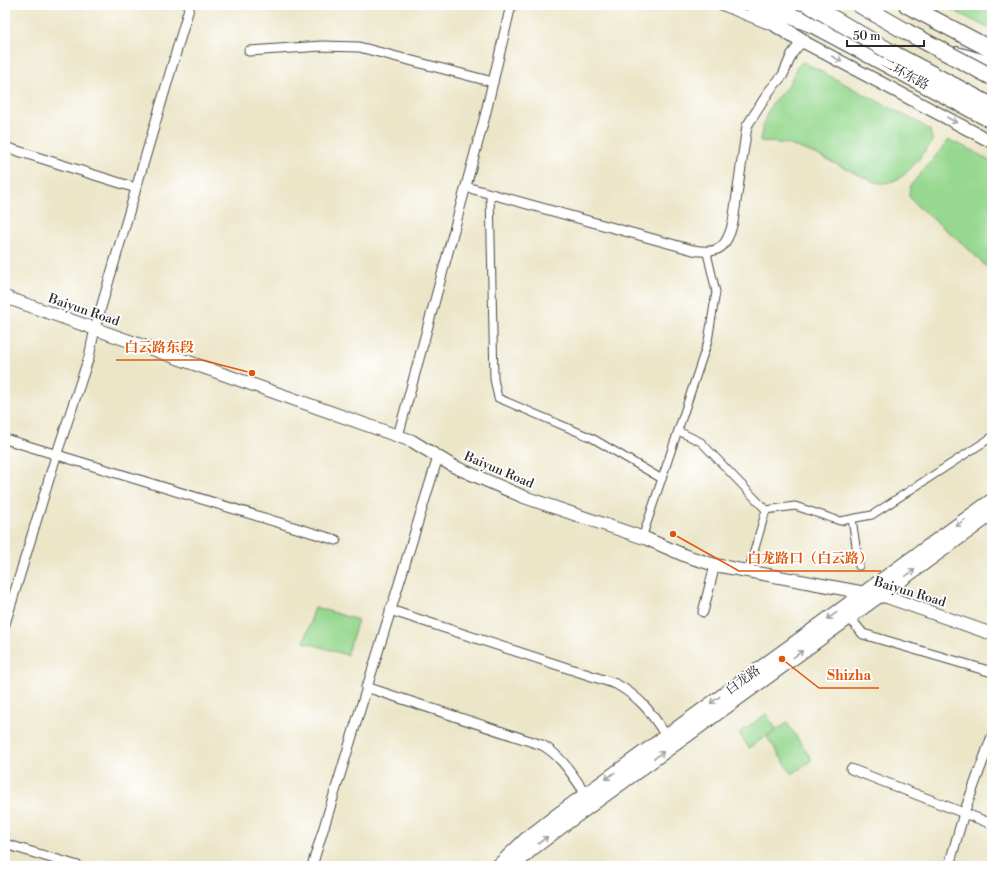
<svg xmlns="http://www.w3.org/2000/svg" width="997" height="871" viewBox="0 0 997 871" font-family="'Libre Bodoni','Noto Serif SC',serif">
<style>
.green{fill:#96d88f;stroke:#60825d}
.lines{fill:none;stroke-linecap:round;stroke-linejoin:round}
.pedestrian-casing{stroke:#484743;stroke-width:9}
.minor-casing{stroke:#484743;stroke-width:11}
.tertiary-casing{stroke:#484743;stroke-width:14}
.secondary-casing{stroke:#484743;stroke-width:15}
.primary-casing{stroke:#484743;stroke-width:17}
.trunk-casing{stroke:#484743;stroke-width:18}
.pedestrian{stroke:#fff;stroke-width:7}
.minor{stroke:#fff;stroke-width:9}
.tertiary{stroke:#fff;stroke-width:12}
.secondary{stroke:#fff;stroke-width:13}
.primary{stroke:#fff;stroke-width:15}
.trunk{stroke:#fff;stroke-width:16}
.trunk-bridge-casing{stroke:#484743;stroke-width:18;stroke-linecap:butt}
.trunk-bridge{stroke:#fff;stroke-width:16}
.oneway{stroke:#a0a0a0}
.labels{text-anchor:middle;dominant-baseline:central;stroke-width:3.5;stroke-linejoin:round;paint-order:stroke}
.street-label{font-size:13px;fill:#2b2b2b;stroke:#fff}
.leader{fill:none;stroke:#df570e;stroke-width:1.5}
.callout-dot{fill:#df570e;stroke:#fff;stroke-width:1.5}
.callout-label{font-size:14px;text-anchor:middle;font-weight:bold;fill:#df570e;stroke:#fff;stroke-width:3.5;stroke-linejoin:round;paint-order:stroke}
</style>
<rect width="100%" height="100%" fill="#fff"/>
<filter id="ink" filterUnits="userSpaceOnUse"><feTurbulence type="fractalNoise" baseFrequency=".025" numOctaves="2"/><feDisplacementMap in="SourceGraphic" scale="8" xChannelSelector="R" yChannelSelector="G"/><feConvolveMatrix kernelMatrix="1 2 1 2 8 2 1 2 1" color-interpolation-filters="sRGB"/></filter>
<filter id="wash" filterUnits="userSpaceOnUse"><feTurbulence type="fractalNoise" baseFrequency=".012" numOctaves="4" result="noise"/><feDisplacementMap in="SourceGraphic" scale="16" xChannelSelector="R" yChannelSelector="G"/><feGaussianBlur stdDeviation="0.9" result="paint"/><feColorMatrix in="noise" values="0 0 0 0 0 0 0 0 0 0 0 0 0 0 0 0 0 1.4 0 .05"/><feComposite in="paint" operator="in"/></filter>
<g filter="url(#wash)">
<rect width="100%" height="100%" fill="#ece6c9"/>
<!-- green -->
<g class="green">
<path d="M943,5H992V30Z"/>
<path d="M803,62L921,124L930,130L932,140L930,145C914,163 902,188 874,182L813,153L787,144L760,141C762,127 765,114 774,101C779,95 786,89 790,82C794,75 795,66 803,62Z"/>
<path d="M949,140L974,151L992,163V272L963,244L916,205L909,196L910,186Z"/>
<path d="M315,607L358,620L347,655L304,642Z"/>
<path d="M766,714L776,729L749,748L739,733Z"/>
<path d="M787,723L812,760L792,774L767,737Z"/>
</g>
</g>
<g filter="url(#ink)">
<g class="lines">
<defs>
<g id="pedestrian">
<path d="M490,194L494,379L498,398L592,438L662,479"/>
<path d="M678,431L701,442L766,510L795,506L840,521L872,515L992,437"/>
<path d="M852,519L859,566"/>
<path d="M642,538L708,341L716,292L707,253"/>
<path d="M748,572L766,510"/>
</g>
<g id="minor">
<path d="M721,5L770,25"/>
<path d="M249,51L322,46L359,47L493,82"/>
<path d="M5,147L136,188"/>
<path d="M466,187L693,250C719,255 727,247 733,222L747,126L770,90L783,75L792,54L802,41L800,39"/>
<path d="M398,436L485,116L511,5"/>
<path d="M5,439L336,540"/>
<path d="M390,610L616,684C641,698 651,712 666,736"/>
<path d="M703,612L715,565"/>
<path d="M849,617L863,634L992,672"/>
<path d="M5,624L56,456L89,357L95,328L190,5"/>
<path d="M366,687L542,745C562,756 573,776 586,794"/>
<path d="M851,769L992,824"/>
<path d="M5,844L78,866"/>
<path d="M312,866L438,457"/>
<path d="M949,866L964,813L992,736"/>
</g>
<g id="tertiary">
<path d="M802,41L992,142"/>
<path d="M957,53L992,63"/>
<path d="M5,297L412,441L453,466L524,497L647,539L686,556L715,565L887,597L992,634"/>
</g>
<g id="secondary">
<path d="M498,866L525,840L561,812L992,500"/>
<path d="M514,866L532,849L568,822L992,514"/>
</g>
<g id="primary">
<path d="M752,5L777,25L802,41"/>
<path d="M801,19L992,121"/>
</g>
<g id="trunk">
<path d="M764,5L811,24"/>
<path d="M860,5L907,32"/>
<path d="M907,5L992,50"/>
<path d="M894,54L992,106"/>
</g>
</defs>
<!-- pedestrian casing -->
<use href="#pedestrian" class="pedestrian-casing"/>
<!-- minor casing -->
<use href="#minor" class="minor-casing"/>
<!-- tertiary casing -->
<use href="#tertiary" class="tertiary-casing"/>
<!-- secondary casing -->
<use href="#secondary" class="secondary-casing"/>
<!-- primary casing -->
<use href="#primary" class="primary-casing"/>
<!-- trunk casing -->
<use href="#trunk" class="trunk-casing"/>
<!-- pedestrian -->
<use href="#pedestrian" class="pedestrian"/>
<!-- minor -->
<use href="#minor" class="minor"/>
<!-- tertiary -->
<use href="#tertiary" class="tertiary"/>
<!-- secondary -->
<use href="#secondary" class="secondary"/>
<!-- primary -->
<use href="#primary" class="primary"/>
<!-- trunk -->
<use href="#trunk" class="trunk"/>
<defs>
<g id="trunk-bridge">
<path d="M810,5L894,54"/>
<path d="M907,32L992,77"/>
</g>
</defs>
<!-- trunk-bridge casing -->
<use href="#trunk-bridge" class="trunk-bridge-casing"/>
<!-- trunk-bridge -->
<use href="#trunk-bridge" class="trunk-bridge"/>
</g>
<!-- one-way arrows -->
<defs><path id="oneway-shaft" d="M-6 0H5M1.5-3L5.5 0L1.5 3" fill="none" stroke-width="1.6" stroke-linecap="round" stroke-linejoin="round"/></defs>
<g class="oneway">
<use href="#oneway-shaft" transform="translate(837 59) rotate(28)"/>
<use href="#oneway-shaft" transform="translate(952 120) rotate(28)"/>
<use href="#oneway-shaft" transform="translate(960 523) rotate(144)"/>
<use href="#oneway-shaft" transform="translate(910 573) rotate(-36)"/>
<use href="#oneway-shaft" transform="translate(832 616) rotate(144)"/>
<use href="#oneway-shaft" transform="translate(798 654) rotate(-36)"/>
<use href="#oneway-shaft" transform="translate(715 700) rotate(144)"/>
<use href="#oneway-shaft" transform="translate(659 755) rotate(-36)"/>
<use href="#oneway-shaft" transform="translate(610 776) rotate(144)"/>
<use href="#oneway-shaft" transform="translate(543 840) rotate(-37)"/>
</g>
</g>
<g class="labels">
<!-- street labels -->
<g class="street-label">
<text transform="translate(905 74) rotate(28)">二环东路</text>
<text transform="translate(84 310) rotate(19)">Baiyun Road</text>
<text transform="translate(499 470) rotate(23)">Baiyun Road</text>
<text transform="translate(910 592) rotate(17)">Baiyun Road</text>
<text transform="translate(743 680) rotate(-36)">白龙路</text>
</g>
</g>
<!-- callouts -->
<path class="leader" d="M252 373L202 360H116M673 534L739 571H881M782 659L819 688H879"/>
<g class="callout-dot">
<circle cx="252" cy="373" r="4"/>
<circle cx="673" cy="534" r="4"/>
<circle cx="782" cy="659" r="4"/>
</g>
<g class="callout-label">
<text x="159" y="352">白云路东段</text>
<text x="810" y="563">白龙路口（白云路）</text>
<text x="849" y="680">Shizha</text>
</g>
<!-- margin -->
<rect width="997" height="871" fill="none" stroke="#fff" stroke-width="20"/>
<!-- scale -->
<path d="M847 40v6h77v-6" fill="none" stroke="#2b2b2b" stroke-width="2"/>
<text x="853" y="40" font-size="12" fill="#2b2b2b" stroke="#ffffff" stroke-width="3" paint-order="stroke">50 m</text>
</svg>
